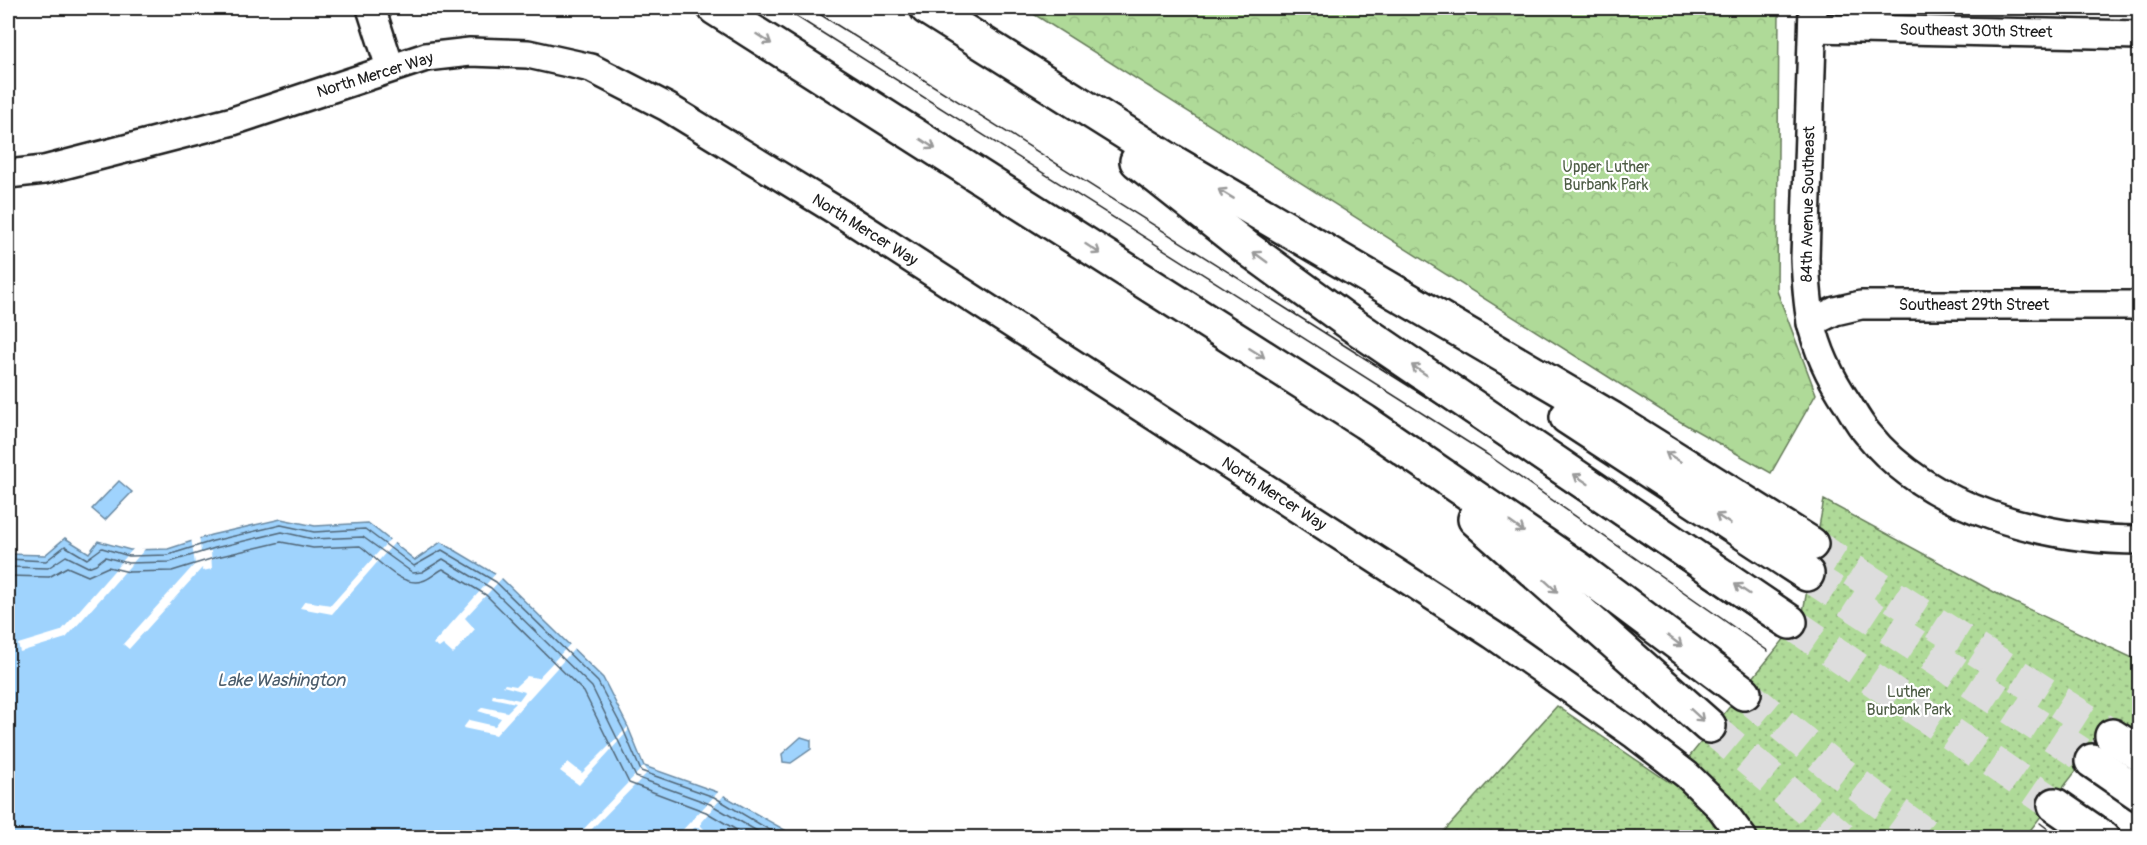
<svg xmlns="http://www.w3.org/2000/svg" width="2147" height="845" viewBox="0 0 2147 845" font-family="Pangolin,sans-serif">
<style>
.forest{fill:url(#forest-crowns);stroke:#667b5a;stroke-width:1.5}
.park{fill:url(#park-dots);stroke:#667b5a;stroke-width:1.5}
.water{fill:#9fd3fd;stroke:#6b8aa3;stroke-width:1.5}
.pier{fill:#fff}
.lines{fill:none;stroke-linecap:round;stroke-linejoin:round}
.shore{stroke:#506576;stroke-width:1.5}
.highway-tunnel{stroke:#ddd;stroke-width:33;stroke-dasharray:33 16;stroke-linecap:butt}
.minor-casing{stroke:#1c1c1c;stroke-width:32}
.highway-casing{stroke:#1c1c1c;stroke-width:38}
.minor{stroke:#fff;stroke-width:27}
.highway{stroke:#fff;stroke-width:33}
.tram{stroke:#1c1c1c;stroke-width:1.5}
.oneway{stroke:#999}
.labels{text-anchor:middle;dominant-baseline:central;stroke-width:4.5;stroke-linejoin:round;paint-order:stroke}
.street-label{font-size:16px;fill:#1c1c1c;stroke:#fff}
.park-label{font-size:16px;fill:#4f5e47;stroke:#fff}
.water-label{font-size:18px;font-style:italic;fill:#4a5c6b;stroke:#fff}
</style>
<defs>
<pattern id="forest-crowns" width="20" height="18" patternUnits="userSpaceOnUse" patternTransform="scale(1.5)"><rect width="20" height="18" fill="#afda98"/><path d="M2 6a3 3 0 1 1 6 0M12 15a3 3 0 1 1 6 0" fill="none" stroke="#96ba82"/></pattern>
<pattern id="park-dots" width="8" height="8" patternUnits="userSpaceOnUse" patternTransform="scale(1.5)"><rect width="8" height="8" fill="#afda98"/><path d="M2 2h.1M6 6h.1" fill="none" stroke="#96ba82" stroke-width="1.8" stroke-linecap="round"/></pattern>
</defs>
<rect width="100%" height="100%" fill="#fff"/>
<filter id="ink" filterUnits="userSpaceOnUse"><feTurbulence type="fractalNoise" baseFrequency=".0167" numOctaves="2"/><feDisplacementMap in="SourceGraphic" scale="12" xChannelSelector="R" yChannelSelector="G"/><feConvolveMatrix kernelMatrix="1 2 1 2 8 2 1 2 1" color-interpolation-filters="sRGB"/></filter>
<g filter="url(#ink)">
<!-- forest -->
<path class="forest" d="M1024,8H1779L1777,291L1816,394L1771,473L1672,417Z"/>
<!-- park -->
<path class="park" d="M1824,500L2007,599L2139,661V731L2116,719L2025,837L1438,838L1557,706L1669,782L1802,617Z"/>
<!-- water -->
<g class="water">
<path d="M119,481L132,492L105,520L92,509Z"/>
<path d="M281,519L315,526L368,523L415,560L441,542L500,577L603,678L628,727L644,766L717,792L785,830L792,837L8,838V554L45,555L65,538L89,553L98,541L130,550L168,549L211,535Z"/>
<path d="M801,737L811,740V749L791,763L783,762L782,754Z"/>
</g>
<!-- pier -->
<g class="pier">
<path d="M199,536L201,552L211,551L212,569L203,571L202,568L129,649L123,644L195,564L191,538Z"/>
<path d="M391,538L396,541L332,614L300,608L305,601L331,605Z"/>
<path d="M133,549H145L66,638L20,652L18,644L61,631Z"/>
<path d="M497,572L503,577L465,618L475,629L453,654L443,645L439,648L433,644Z"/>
<path d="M571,643L575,648L496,735L463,728L469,720L495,726L501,718L478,711L483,707L507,712L516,703L492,698L493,694L519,700L525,692L503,686L505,684L516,686L527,676L538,678Z"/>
<path d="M628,727V731L579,785L560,771L568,762L582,773Z"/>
<path d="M644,766L648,772L589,832L591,837L577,836Z"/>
<path d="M720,790L725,794L701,822V826L712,837L699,827L694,828L686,837H676Z"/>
</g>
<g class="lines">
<!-- shore -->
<g class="shore">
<path d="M8,559L46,561L65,546L87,559L102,548L129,556L168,555L213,541L281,525L314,532L365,529L414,566L442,550L496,582L598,682L623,729L641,771L714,797L783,838"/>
<path d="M8,567L48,568L66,556L88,567L96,564L105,557L128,563L170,562L215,548L282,532L313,539L363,537L413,573L422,572L443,559L491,588L592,687L636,777L710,804L769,838"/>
<path d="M8,576L49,577L67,567L88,576L108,567L129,572L172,571L217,557L281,542L313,548L360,546C376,557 400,588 422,581C430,579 436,572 443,569L486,595L584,692L629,783L706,812L750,838"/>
</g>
<!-- highway-tunnel -->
<g class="highway-tunnel">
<path d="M1811,544L2112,736"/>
<path d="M1807,574L2092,761"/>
<path d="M1790,622L2055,805"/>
<path d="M1744,693L1833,767L1930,838"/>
<path d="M1709,726L1842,838"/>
</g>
<defs>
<g id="minor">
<path d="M371,8L390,67"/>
<path d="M1813,8L1805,258C1806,279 1807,300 1811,321C1817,350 1831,379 1848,404C1854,414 1860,425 1868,434C1929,510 2046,540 2140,540"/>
<path d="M1813,28L2140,35"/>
<path d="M8,174L44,170L233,121L426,57L470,52L528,54L591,68L667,107L845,216L1493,635L1635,735L1687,775L1720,807L1743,838"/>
<path d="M1811,323L1835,311L1861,305H2140"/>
</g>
<g id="highway">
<path d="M715,8L1365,422L1576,567L1744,693"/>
<path d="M927,8L1169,160L1612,419L1811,544"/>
<path d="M1137,161L1247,248L1350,323L1790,622"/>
<path d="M1567,417L1807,574"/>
<path d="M1475,519L1709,726"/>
<path d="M2112,736L2140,754"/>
<path d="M2092,761L2140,794"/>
<path d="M2055,805L2103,838"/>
</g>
</defs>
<!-- minor casing -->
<use href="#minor" class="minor-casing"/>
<!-- highway casing -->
<use href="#highway" class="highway-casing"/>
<!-- minor -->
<use href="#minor" class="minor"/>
<!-- highway -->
<use href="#highway" class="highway"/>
<!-- tram -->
<g class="tram">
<path d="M783,8L1488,455L1768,651"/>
<path d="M810,8L1442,407L1779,637"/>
<path d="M2040,823L2060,838"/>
<path d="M2030,835L2033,838"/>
</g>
</g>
<!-- one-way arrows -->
<defs><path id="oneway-shaft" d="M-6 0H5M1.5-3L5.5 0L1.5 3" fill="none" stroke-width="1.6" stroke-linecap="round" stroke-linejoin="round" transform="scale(1.5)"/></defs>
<g class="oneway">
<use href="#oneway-shaft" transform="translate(764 39) rotate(33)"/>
<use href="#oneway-shaft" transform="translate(928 144) rotate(33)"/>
<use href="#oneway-shaft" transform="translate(1226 194) rotate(-149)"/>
<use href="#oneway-shaft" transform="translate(1093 249) rotate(33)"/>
<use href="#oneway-shaft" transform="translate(1260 257) rotate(-144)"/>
<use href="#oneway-shaft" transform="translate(1257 353) rotate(32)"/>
<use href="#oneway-shaft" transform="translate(1419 370) rotate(-146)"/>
<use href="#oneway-shaft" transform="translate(1673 457) rotate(-148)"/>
<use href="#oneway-shaft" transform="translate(1581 479) rotate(-146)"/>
<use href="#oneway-shaft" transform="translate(1723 519) rotate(-147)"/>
<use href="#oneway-shaft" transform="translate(1517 527) rotate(35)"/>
<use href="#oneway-shaft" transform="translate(1551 586) rotate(42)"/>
<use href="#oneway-shaft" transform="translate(1742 589) rotate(-146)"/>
<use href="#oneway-shaft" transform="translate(1675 641) rotate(37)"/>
<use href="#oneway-shaft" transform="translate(1697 715) rotate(42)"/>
</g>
</g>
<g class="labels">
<!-- street labels -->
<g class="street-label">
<text transform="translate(1976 31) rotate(1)">Southeast 30th Street</text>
<text transform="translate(375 75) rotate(-17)">North Mercer Way</text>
<text transform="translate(1808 204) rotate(-89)">84th Avenue Southeast</text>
<text transform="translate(865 230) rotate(32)">North Mercer Way</text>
<text x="1974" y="305">Southeast 29th Street</text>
<text transform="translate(1274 494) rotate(33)">North Mercer Way</text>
</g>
<!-- park labels -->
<g class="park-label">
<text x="1606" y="167">Upper Luther<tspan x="1606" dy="18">Burbank Park</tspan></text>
<text x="1909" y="692">Luther<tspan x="1909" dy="18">Burbank Park</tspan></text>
</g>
<!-- water labels -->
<g class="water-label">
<text x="281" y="680">Lake Washington</text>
</g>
</g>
<!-- margin -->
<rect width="2147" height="845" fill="none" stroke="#fff" stroke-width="30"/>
<rect x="15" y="15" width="2117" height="815" fill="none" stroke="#1c1c1c" stroke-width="2" filter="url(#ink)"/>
</svg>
